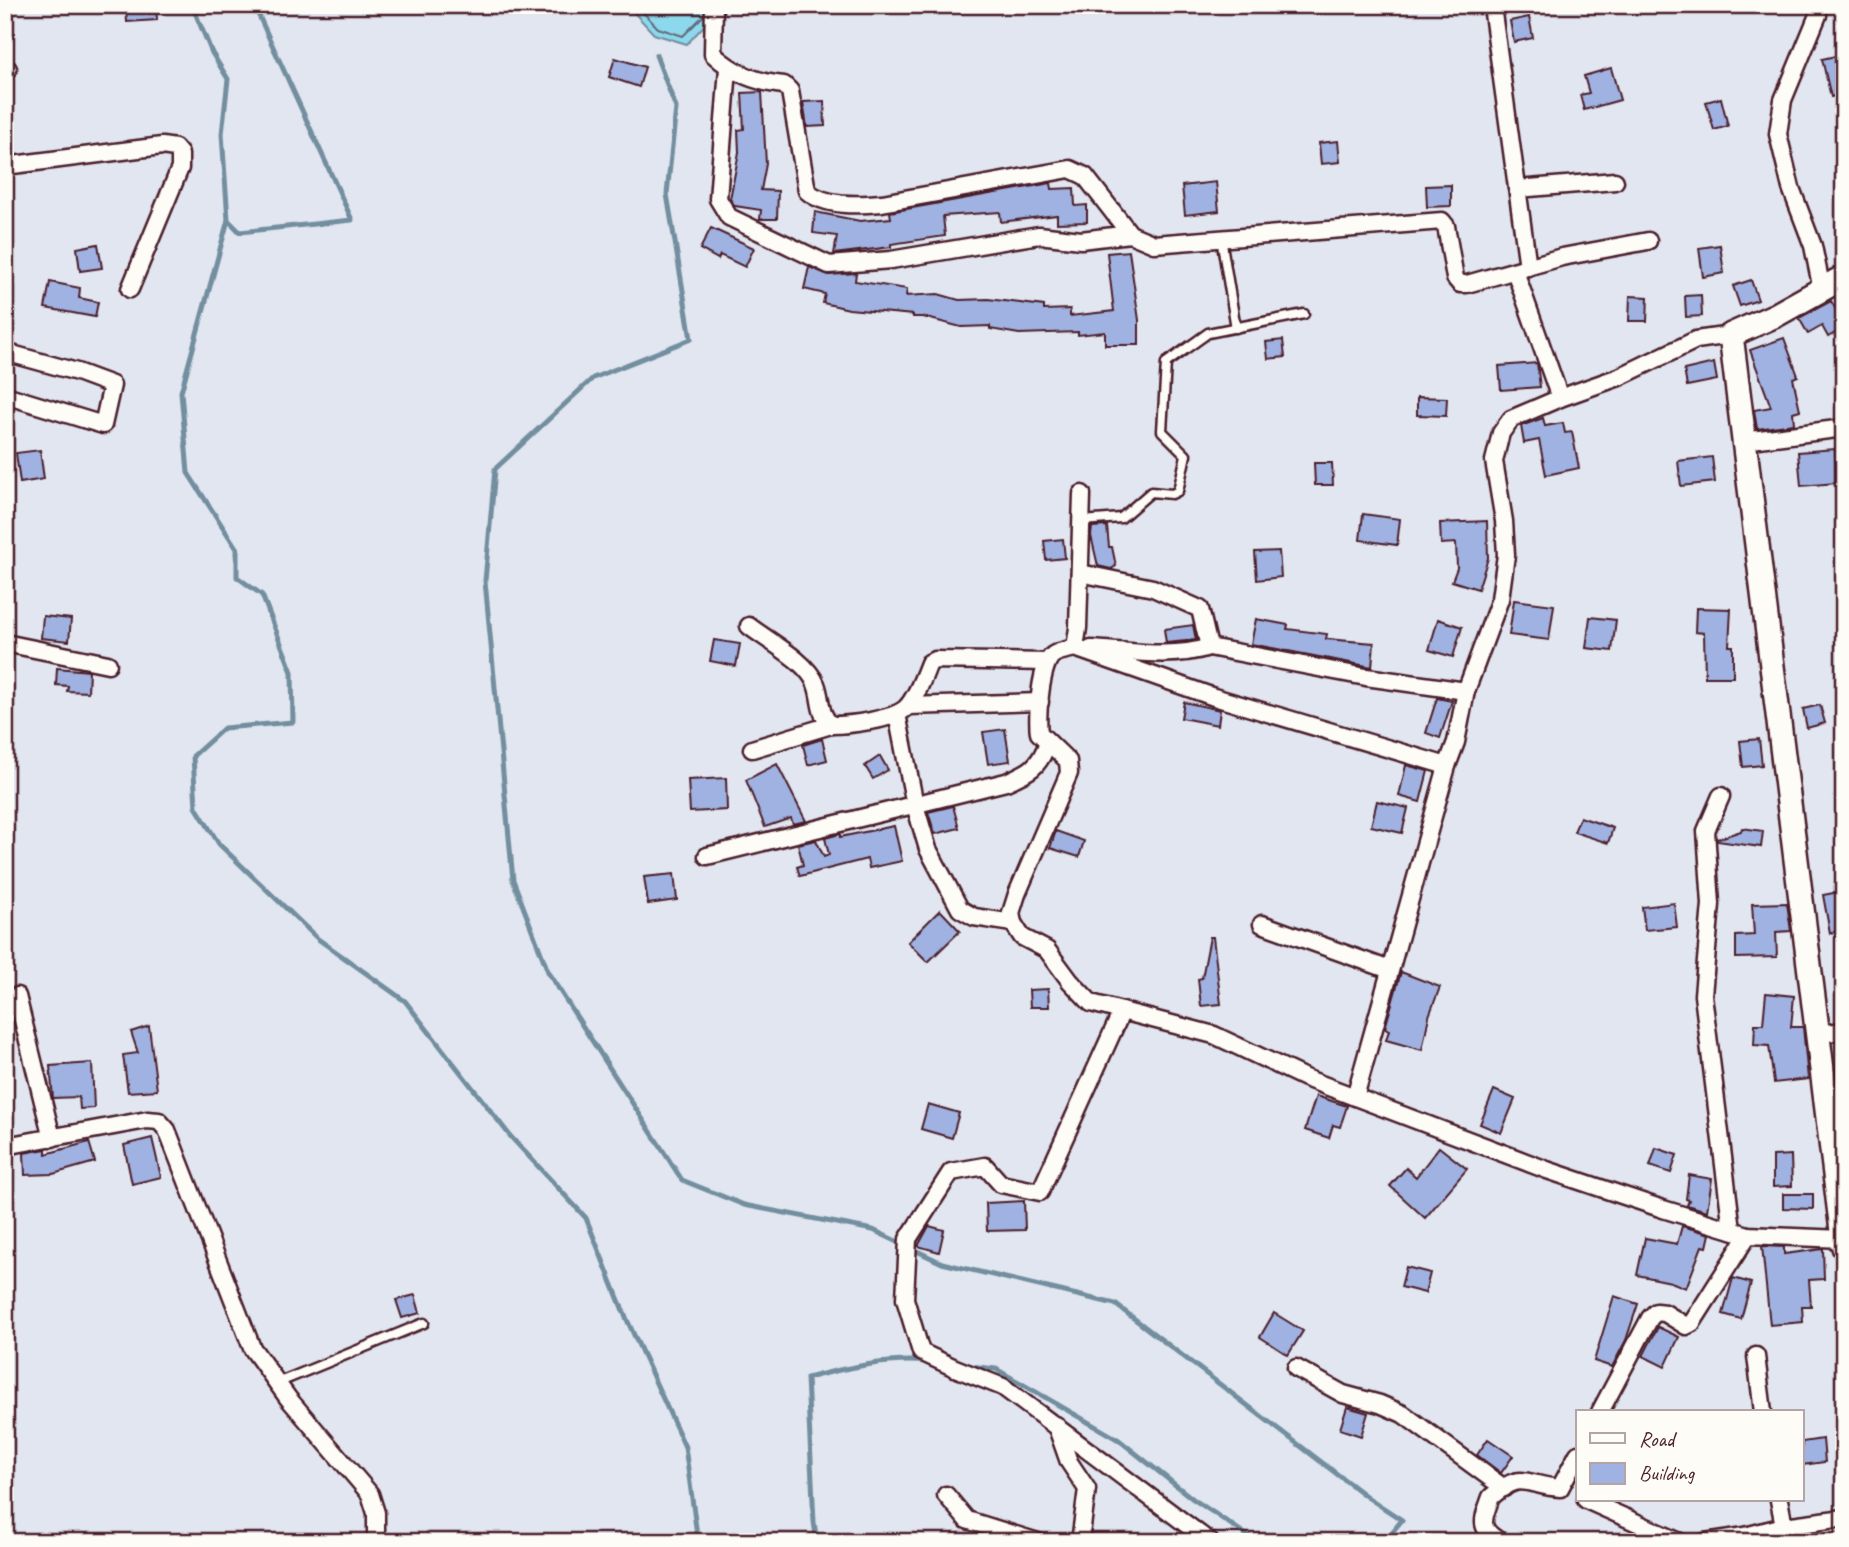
<svg xmlns="http://www.w3.org/2000/svg" width="1849" height="1547" viewBox="0 0 1849 1547" font-family="Caveat,sans-serif">
<style>
.water{fill:#8cd8ec;stroke:#728e9f;stroke-width:2}
.lines{fill:none;stroke-linecap:round;stroke-linejoin:round}
.shore{stroke:#646978;stroke-width:2}
.stream{stroke:#728e9f;stroke-width:5}
.building{fill:#a0b2e1;stroke:#4a1f2b;stroke-width:2}
.lane-casing{stroke:#4a1f2b;stroke-width:13}
.street-casing{stroke:#4a1f2b;stroke-width:21}
.secondary-casing{stroke:#4a1f2b;stroke-width:28}
.lane{stroke:#fdfcf7;stroke-width:8}
.street{stroke:#fdfcf7;stroke-width:16}
.secondary{stroke:#fdfcf7;stroke-width:23}
</style>
<rect width="100%" height="100%" fill="#e1e6f0"/>
<filter id="ink" filterUnits="userSpaceOnUse"><feTurbulence type="fractalNoise" baseFrequency=".0143" numOctaves="2"/><feDisplacementMap in="SourceGraphic" scale="14" xChannelSelector="R" yChannelSelector="G"/><feConvolveMatrix kernelMatrix="1 2 1 2 8 2 1 2 1" color-interpolation-filters="sRGB"/></filter>
<g filter="url(#ink)">
<!-- water -->
<path class="water" d="M627,5H723L687,44L654,34Z"/>
<g class="lines">
<!-- shore -->
<path class="shore" d="M636,5L658,28L683,36L704,15"/>
<!-- stream -->
<g class="stream">
<path d="M192,5L212,53L228,79L222,134L228,220L240,232L352,220L254,5"/>
<path d="M656,55L676,108L667,194L691,339L593,378L495,469L485,581L513,880L549,974L682,1180L744,1205L873,1230L942,1263L1115,1304L1367,1497L1402,1520L1384,1542"/>
<path d="M228,220L181,392L188,473L237,549V577L262,595L292,672L293,722L224,728L193,756L196,807L219,844L318,939L405,1001L511,1137L586,1218L624,1313L685,1447L698,1542"/>
<path d="M970,1366L996,1369L1119,1440L1193,1499L1257,1542"/>
<path d="M817,1542L814,1522L807,1378C846,1368 888,1358 929,1362"/>
</g>
</g>
<!-- building -->
<g class="building">
<path d="M126,5H156L157,20L127,22Z"/>
<path d="M1529,17L1533,38L1514,42L1510,21Z"/>
<path d="M1844,54V94L1831,97L1822,59Z"/>
<path d="M615,58L645,67L639,87L609,77Z"/>
<path d="M1611,68L1620,100L1584,110L1580,95L1589,93L1584,76Z"/>
<path d="M762,92L766,164L761,190L778,191L777,219H760L761,210L735,206L730,199L739,152L738,130L744,129L742,93Z"/>
<path d="M1721,98L1728,126L1714,130L1706,102Z"/>
<path d="M824,101L825,126L807,127L803,102Z"/>
<path d="M1338,141L1340,162L1321,164L1319,143Z"/>
<path d="M1216,182L1219,211L1185,215L1182,186Z"/>
<path d="M1051,183L1052,189L1074,188L1075,206L1087,205V222L1057,223V215L1001,222L1000,212L943,216L945,236L891,244V247L834,254L837,236L813,233L815,212L860,221L891,218L890,212Z"/>
<path d="M1451,185V206L1427,207L1426,186Z"/>
<path d="M711,228L754,248L745,267L720,255L718,259L700,249Z"/>
<path d="M98,244L102,268L80,271L77,248Z"/>
<path d="M1720,245L1724,273L1703,277L1699,248Z"/>
<path d="M1129,251L1139,320V345H1105V332L1078,335V332L1019,334L990,329V326L961,327L923,317H913V315L849,309L823,303L825,294L804,289L809,267L829,275L856,273L855,281L907,289L906,296L938,294L959,300L988,299L1044,306V310L1070,309V316L1114,311L1107,253Z"/>
<path d="M1751,280L1758,300L1740,306L1733,286Z"/>
<path d="M50,282L80,288L79,298L98,302L95,317L45,308Z"/>
<path d="M1701,295L1702,316L1686,317L1685,296Z"/>
<path d="M1630,296L1648,297L1647,321H1629Z"/>
<path d="M1831,301L1844,323V328L1828,337L1822,326L1808,334L1799,318Z"/>
<path d="M1784,338L1798,376L1793,378L1800,410L1793,412L1794,424L1757,429L1754,410L1771,407L1750,350Z"/>
<path d="M1283,340L1285,357L1268,359L1266,342Z"/>
<path d="M1537,363L1540,387L1501,390L1499,366Z"/>
<path d="M1714,363L1717,380L1687,386L1684,370Z"/>
<path d="M1417,397L1447,398L1446,416L1417,415Z"/>
<path d="M1543,418L1545,426L1563,423L1565,433L1572,432L1579,468L1546,475L1539,440L1524,443L1521,426Z"/>
<path d="M1835,449L1837,483L1801,486L1798,452Z"/>
<path d="M40,450L44,479L20,483L16,453Z"/>
<path d="M1712,457L1715,482L1681,486L1678,461Z"/>
<path d="M1314,463H1332L1333,485H1315Z"/>
<path d="M1363,514L1400,519L1397,545L1360,540Z"/>
<path d="M1487,521L1488,558L1478,589L1452,581L1457,568L1456,543L1441,544L1440,523Z"/>
<path d="M1107,526L1109,547H1112L1116,566L1111,569L1098,566L1091,536L1092,527Z"/>
<path d="M1063,539L1065,558L1046,560L1044,541Z"/>
<path d="M1279,551L1281,577L1257,580L1255,552Z"/>
<path d="M1514,600L1554,605L1549,640L1509,635Z"/>
<path d="M1696,608L1731,609L1729,646H1733V677H1705L1704,633L1695,632Z"/>
<path d="M43,616L71,619L69,641L41,638Z"/>
<path d="M1590,617L1616,620L1612,651L1586,648Z"/>
<path d="M1256,619L1288,625L1287,629L1327,634L1326,639L1374,643L1372,667L1251,644Z"/>
<path d="M1438,619L1462,627L1453,657L1429,650Z"/>
<path d="M1193,625L1196,640L1166,643L1164,629Z"/>
<path d="M714,640L740,644L736,666L710,661Z"/>
<path d="M57,668L89,671L88,692L67,691L68,686L56,685Z"/>
<path d="M1437,698L1452,701L1440,738L1426,733Z"/>
<path d="M1184,702L1220,710L1218,725L1181,718Z"/>
<path d="M1820,705L1825,723L1807,728L1803,709Z"/>
<path d="M1005,729L1010,761L988,764L983,732Z"/>
<path d="M822,739L827,760L808,765L803,745Z"/>
<path d="M1759,739L1762,765L1743,767L1740,741Z"/>
<path d="M880,756L888,770L873,779L865,766Z"/>
<path d="M777,764L806,821L793,824L791,818L765,827L746,780Z"/>
<path d="M1406,765L1428,771L1420,802L1399,796Z"/>
<path d="M726,778L727,810L690,812L688,780Z"/>
<path d="M1377,801L1408,808L1402,833L1371,826Z"/>
<path d="M953,806L959,828L935,834L928,812Z"/>
<path d="M1580,817L1613,828L1608,843L1574,832Z"/>
<path d="M894,826L902,861L869,868L867,859L800,876L797,867L803,865L798,844L816,840L824,857L829,855L825,838L840,834V837Z"/>
<path d="M1742,828L1763,831L1761,847L1717,841V839L1741,831Z"/>
<path d="M1056,831L1084,841L1079,857L1050,848Z"/>
<path d="M674,874L677,900L648,904L644,877Z"/>
<path d="M1844,891V930L1830,933L1823,895Z"/>
<path d="M1674,903L1677,927L1645,930L1642,907Z"/>
<path d="M1787,903L1791,931L1776,932L1777,957L1736,958V936L1754,935L1752,904Z"/>
<path d="M940,910L960,931L928,962L908,942Z"/>
<path d="M1210,937H1213L1221,1004L1201,1006L1198,979L1202,978Z"/>
<path d="M1401,972L1440,987L1429,1016L1422,1050L1386,1040L1389,1030L1385,1028Z"/>
<path d="M1048,989L1049,1007H1030L1029,990Z"/>
<path d="M1766,993L1794,996L1791,1027H1803L1808,1079L1774,1083L1769,1046L1754,1045L1755,1024H1763Z"/>
<path d="M149,1026L157,1090L128,1092L123,1055L138,1053L131,1032Z"/>
<path d="M92,1063L94,1108L80,1109L79,1097L53,1098L50,1066Z"/>
<path d="M1494,1090L1515,1099L1501,1133L1480,1124Z"/>
<path d="M1316,1096L1347,1106L1340,1127L1333,1125L1329,1138L1305,1130Z"/>
<path d="M928,1104L959,1113L952,1138L921,1129Z"/>
<path d="M152,1138L161,1177L132,1184L124,1145Z"/>
<path d="M89,1142L95,1162L53,1174L25,1175L24,1153L46,1149V1154Z"/>
<path d="M1439,1147L1467,1169L1425,1218L1390,1186L1406,1168L1416,1177Z"/>
<path d="M1656,1148L1677,1155L1671,1173L1650,1166Z"/>
<path d="M1791,1155L1792,1186L1773,1187V1156Z"/>
<path d="M1689,1175L1712,1179L1707,1211L1687,1205L1689,1200L1686,1199Z"/>
<path d="M1783,1194H1813V1209L1783,1208Z"/>
<path d="M1024,1201L1025,1230L987,1231L986,1203Z"/>
<path d="M929,1226L944,1230L939,1252L918,1246Z"/>
<path d="M1682,1226L1710,1234L1707,1247L1702,1246L1686,1288L1671,1282L1637,1275L1645,1238L1677,1244Z"/>
<path d="M1762,1246L1784,1247V1254L1823,1249L1824,1279L1809,1280L1811,1306H1802L1803,1322L1770,1325Z"/>
<path d="M1406,1267L1430,1273L1425,1293L1401,1287Z"/>
<path d="M1733,1278L1751,1283L1741,1319L1723,1314Z"/>
<path d="M415,1295L420,1313L402,1318L396,1300Z"/>
<path d="M1614,1296L1638,1304L1626,1340L1612,1367L1594,1361Z"/>
<path d="M1274,1313L1303,1331L1288,1355L1260,1337Z"/>
<path d="M1658,1327L1679,1337L1665,1367L1643,1356Z"/>
<path d="M1347,1407L1368,1413L1361,1436L1340,1429Z"/>
<path d="M1488,1439L1513,1456L1501,1473L1477,1455Z"/>
<path d="M1823,1439L1825,1462L1802,1465V1442Z"/>
</g>
<g class="lines">
<defs>
<g id="lane">
<path d="M1221,238L1236,328"/>
<path d="M1082,521L1121,518L1151,492L1172,494L1178,491L1186,455L1162,431L1166,363L1208,333L1304,314"/>
<path d="M277,1383L424,1323"/>
</g>
<g id="street">
<path d="M714,5L713,54C734,74 756,82 784,85L790,91L807,191C825,207 859,205 882,203L1070,169L1085,176L1130,234L1154,244L1442,221L1446,226L1455,278L1460,284H1467L1562,257L1648,241"/>
<path d="M1492,6L1528,267"/>
<path d="M1818,15L1783,100L1778,134L1791,188L1813,246L1822,290"/>
<path d="M728,68L718,199L729,217L829,265L891,260L1039,235L1081,240L1130,234"/>
<path d="M5,70L8,69"/>
<path d="M5,166L162,146L175,148L180,154V168L130,289"/>
<path d="M1517,189L1615,181"/>
<path d="M1515,271L1560,398"/>
<path d="M5,352L77,372L112,385L103,425L5,395"/>
<path d="M1744,441L1844,428"/>
<path d="M1082,494L1078,628L1075,648C1068,650 1058,651 1053,655C1040,664 1037,718 1039,733L1068,761L1069,773L1017,894L1011,913L1013,923L1022,937L1047,950L1070,981L1091,1003L1214,1035L1305,1078L1547,1170L1663,1209L1748,1235L1843,1239"/>
<path d="M1080,573L1153,588L1200,609L1209,647L1366,677L1466,691"/>
<path d="M749,626C768,641 807,661 816,684C822,699 818,713 831,725C849,725 893,720 906,708C916,698 924,676 929,663L935,660L1047,662"/>
<path d="M5,643L108,664"/>
<path d="M1075,648L1214,697L1447,766"/>
<path d="M1091,649C1128,651 1173,659 1209,647"/>
<path d="M908,706L1040,702"/>
<path d="M897,714L915,805L928,849L960,909L974,917L1013,923"/>
<path d="M752,749L831,725"/>
<path d="M1721,796L1706,831L1711,904L1703,995L1732,1230"/>
<path d="M707,856L1006,782C1029,772 1039,768 1048,742"/>
<path d="M1262,924L1390,970"/>
<path d="M17,996L52,1138"/>
<path d="M1122,1011L1040,1192L1001,1184L985,1166L951,1172L908,1239L905,1299L921,1352L955,1368L1003,1387L1210,1542"/>
<path d="M1817,1034L1844,1031"/>
<path d="M1355,1097L1447,766L1456,742L1466,691L1500,599L1506,555L1504,521L1494,461L1501,433L1511,419L1560,398L1619,377L1696,340L1731,335"/>
<path d="M5,1146L147,1120L159,1121L167,1130L252,1348L288,1398L370,1494L376,1513V1542"/>
<path d="M1756,1356L1763,1412"/>
<path d="M1296,1368L1343,1394L1380,1404L1403,1414L1504,1488"/>
<path d="M1600,1412L1650,1318L1656,1312L1665,1313L1686,1326L1692,1323L1748,1235"/>
<path d="M1056,1425L1069,1462L1087,1489L1080,1542"/>
<path d="M946,1495L967,1520L1038,1542"/>
<path d="M1586,1500L1680,1542"/>
<path d="M1779,1500L1784,1526"/>
<path d="M1501,1542C1477,1528 1483,1520 1491,1497C1523,1469 1525,1486 1560,1488L1578,1454"/>
<path d="M1705,1542L1745,1536L1784,1526L1844,1518"/>
</g>
<path id="secondary" d="M1844,277L1776,315L1731,335L1844,1247"/>
</defs>
<!-- lane casing -->
<use href="#lane" class="lane-casing"/>
<!-- street casing -->
<use href="#street" class="street-casing"/>
<!-- secondary casing -->
<use href="#secondary" class="secondary-casing"/>
<!-- lane -->
<use href="#lane" class="lane"/>
<!-- street -->
<use href="#street" class="street"/>
<!-- secondary -->
<use href="#secondary" class="secondary"/>
</g>
</g>
<!-- margin -->
<rect width="1849" height="1547" fill="none" stroke="#fdfcf7" stroke-width="28"/>
<rect x="14" y="14" width="1821" height="1519" fill="none" stroke="#4a1f2b" stroke-width="2.5" filter="url(#ink)"/>
<!-- legend -->
<rect x="1576" y="1410" width="228" height="91" fill="#fdfcf7" stroke="#b5a4a5" stroke-width="2"/>
<rect x="1590" y="1433" width="35" height="10" fill="#fdfcf7" stroke="#b5a4a5" stroke-width="2"/>
<text x="1639" y="1446" font-size="21" fill="#4a1f2b">Road</text>
<rect x="1590" y="1463" width="35" height="21" fill="#a0b2e1" stroke="#b5a4a5" stroke-width="2"/>
<text x="1639" y="1480" font-size="21" fill="#4a1f2b">Building</text>
</svg>
